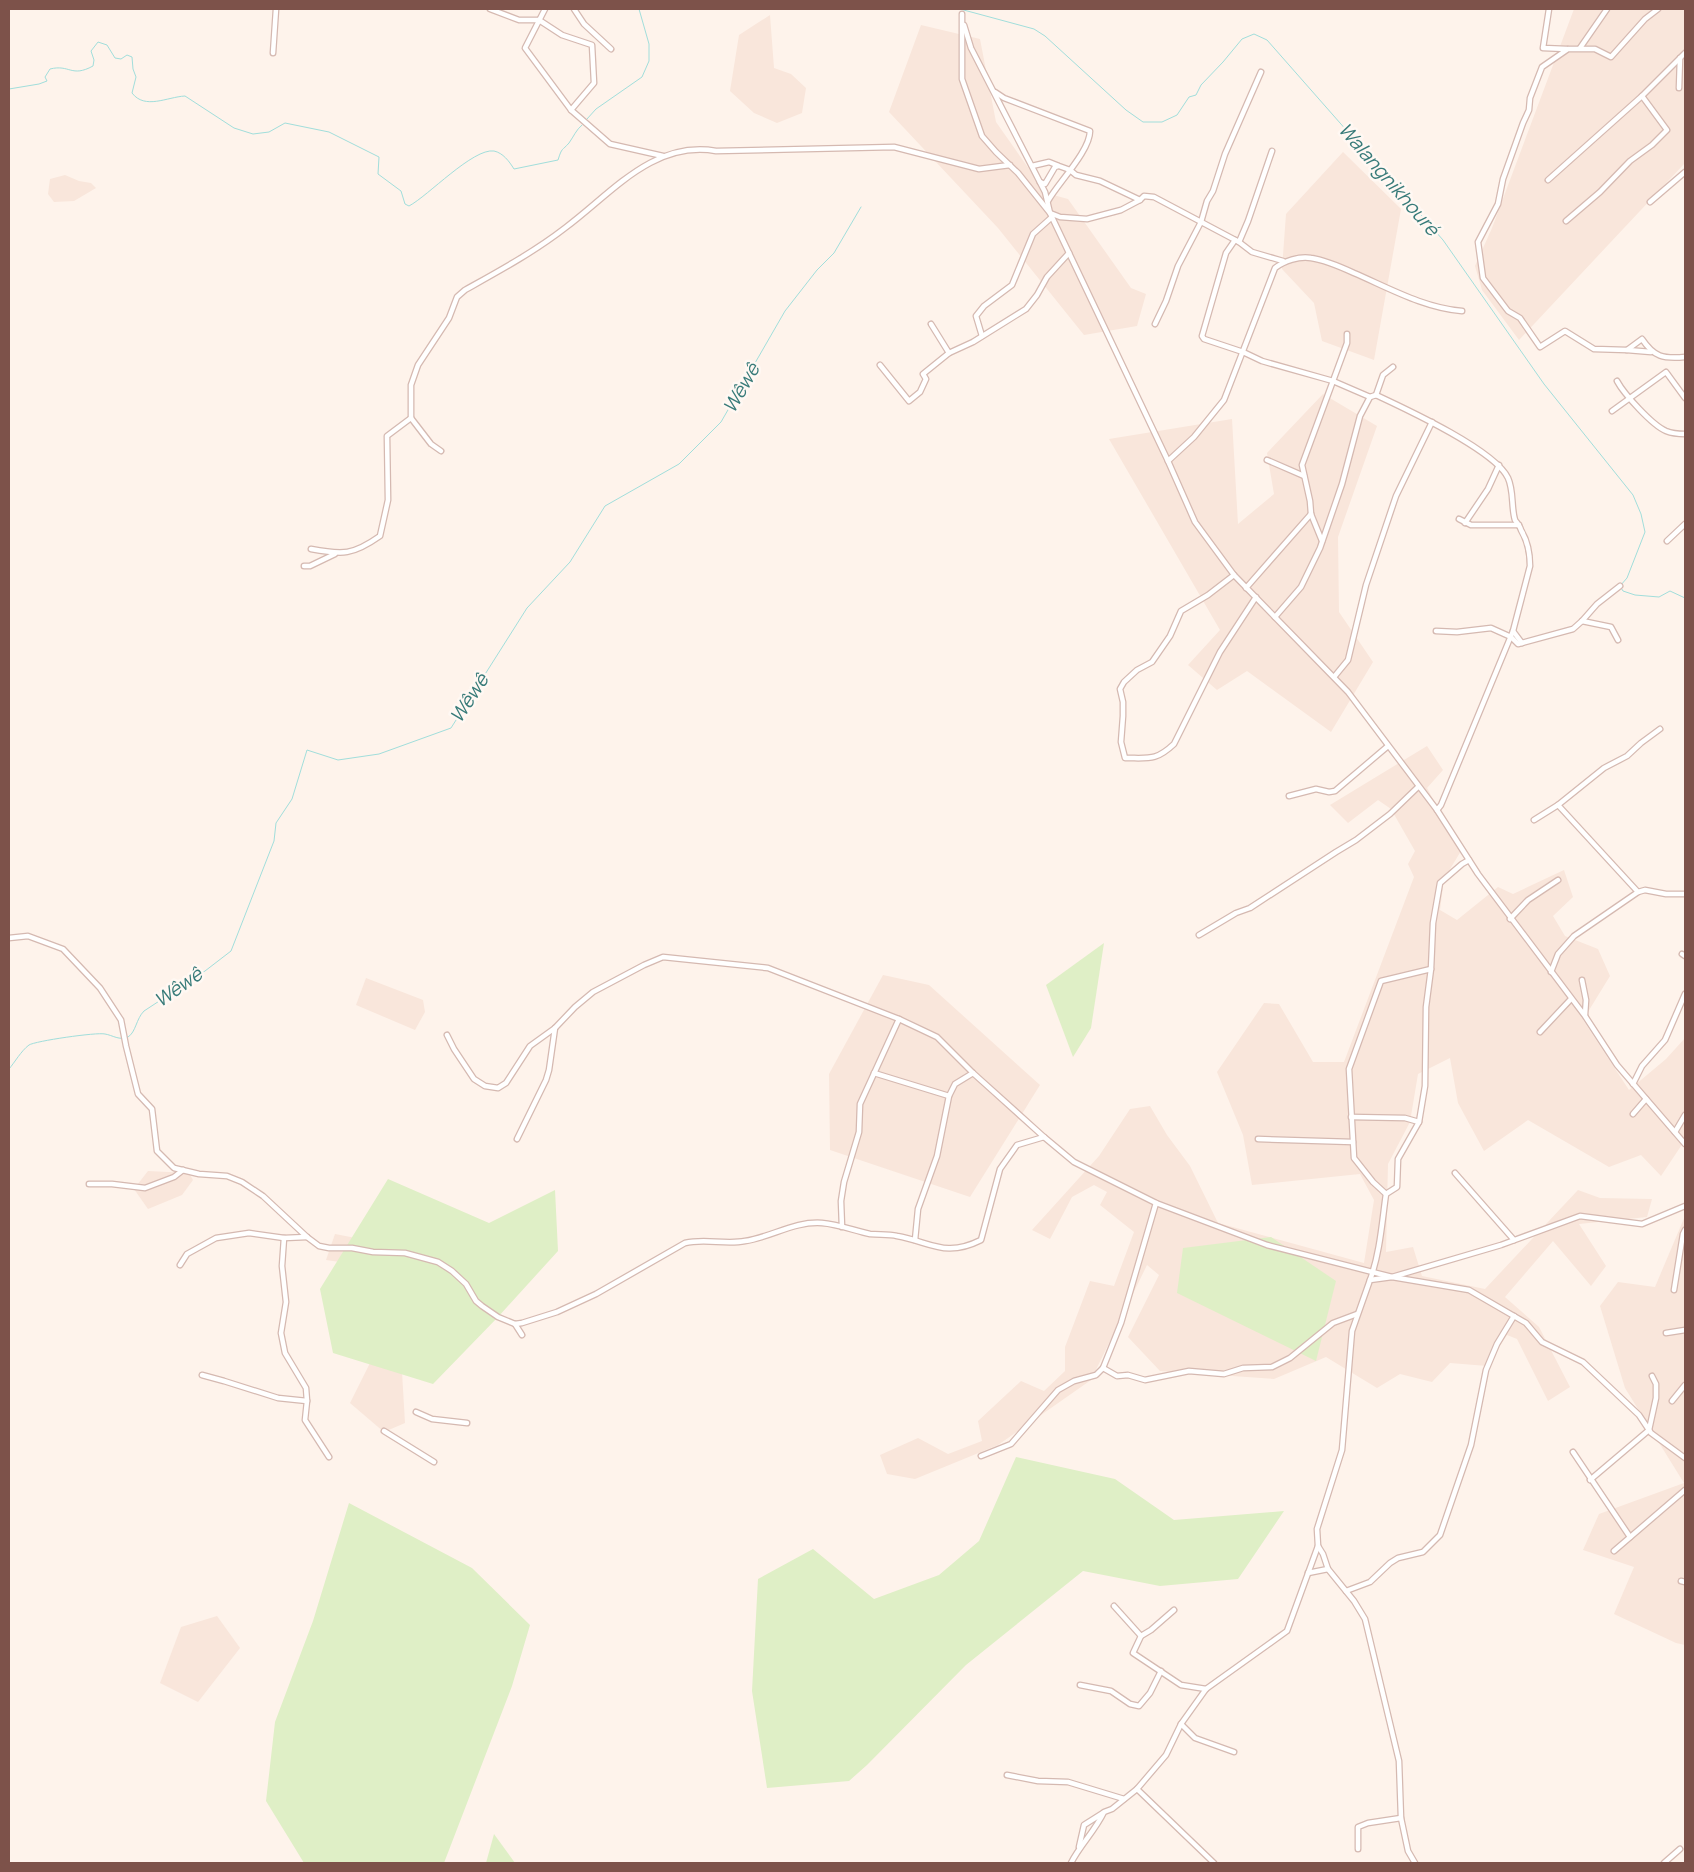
<svg xmlns="http://www.w3.org/2000/svg" width="1694" height="1872" viewBox="0 0 1694 1872" font-family="Manrope,sans-serif">
<style>
.residential{fill:#f9e6db}
.green{fill:#dfefc6}
.lines{fill:none;stroke-linecap:round;stroke-linejoin:round}
.stream{stroke:#a1dedb;stroke-width:1}
.street-casing{stroke:#d5b9b1;stroke-width:7}
.street{stroke:#fff;stroke-width:4.5}
.labels{text-anchor:middle;dominant-baseline:central;stroke-width:5;stroke-linejoin:round;paint-order:stroke}
.water-label{font-size:19px;font-style:italic;fill:#387b79;stroke:#fff8f3}
</style>
<rect width="100%" height="100%" fill="#fef3eb"/>
<!-- residential -->
<g class="residential">
<path d="M1574,9H1685V163L1519,340L1482,290L1475,266L1492,228Z"/>
<path d="M770,15L774,68L791,74L806,88L802,113L777,123L754,113L730,91L739,35Z"/>
<path d="M921,25L980,39L996,122L1046,193L1068,199L1131,288L1146,294L1137,326L1084,335L998,228L889,112Z"/>
<path d="M1343,152L1401,209L1374,360L1322,341L1314,303L1282,269L1286,214Z"/>
<path d="M65,175L79,181L91,183L96,188L74,201L54,202L48,194L50,179Z"/>
<path d="M1323,394L1377,426L1338,537L1339,612L1373,662L1331,732L1247,671L1217,690L1188,665L1220,630L1109,439L1232,419L1238,524L1274,494L1267,453Z"/>
<path d="M1427,746L1443,770L1427,788L1461,851L1444,879L1440,910L1457,920L1498,887L1513,894L1564,870L1573,897L1553,916L1565,936L1598,949L1610,976L1583,1020L1629,1090L1666,1059L1685,1038V1140L1661,1176L1641,1155L1609,1167L1528,1120L1484,1151L1458,1103L1450,1058L1418,1074L1410,1122L1388,1164L1386,1252L1413,1247L1422,1276L1485,1289L1578,1190L1600,1198L1652,1199L1647,1217L1579,1224L1606,1266L1591,1286L1553,1241L1505,1297L1539,1327L1570,1387L1548,1401L1517,1339L1507,1335L1487,1366L1450,1363L1432,1382L1400,1374L1377,1388L1326,1357L1274,1379L1160,1371L1128,1337L1159,1275L1147,1265L1091,1380L998,1445L915,1479L887,1474L880,1455L918,1438L948,1454L982,1441L978,1421L1021,1381L1044,1391L1065,1371V1347L1090,1281L1114,1286L1134,1232L1100,1205L1107,1192L1094,1185L1072,1197L1050,1239L1032,1230L1099,1156L1130,1109L1150,1106L1167,1135L1190,1166L1218,1223L1364,1263L1374,1200L1360,1174L1252,1185L1243,1135L1217,1072L1264,1003L1279,1004L1313,1062H1344L1414,877L1408,864L1415,851L1391,809L1378,800L1348,823L1330,805Z"/>
<path d="M883,975L929,985L1040,1085L970,1197L830,1150L829,1074Z"/>
<path d="M366,978L423,1000L425,1012L415,1030L356,1005Z"/>
<path d="M148,1171L189,1173L193,1180L182,1195L148,1209L134,1189Z"/>
<path d="M1685,1216V1645L1676,1643L1614,1614L1634,1567L1583,1550L1599,1514L1684,1483L1625,1388L1600,1306L1618,1282L1655,1287Z"/>
<path d="M335,1234L361,1239L360,1265L326,1260Z"/>
<path d="M370,1363L402,1372L405,1423L384,1432L350,1403Z"/>
<path d="M217,1616L240,1648L198,1702L160,1683L181,1627Z"/>
</g>
<!-- green -->
<g class="green">
<path d="M1104,943L1091,1028L1073,1057L1046,985Z"/>
<path d="M388,1179L489,1223L555,1190L558,1251L498,1317L433,1384L333,1353L320,1289Z"/>
<path d="M1271,1237L1336,1281L1316,1361L1177,1293L1183,1248Z"/>
<path d="M1016,1457L1115,1479L1174,1520L1284,1511L1238,1579L1160,1586L1083,1571L966,1665L867,1765L849,1781L767,1788L752,1691L758,1579L813,1549L874,1599L939,1575L979,1541Z"/>
<path d="M349,1503L472,1568L530,1625L512,1686L444,1863H304L266,1801L275,1722L313,1621Z"/>
<path d="M494,1834L515,1863H486Z"/>
</g>
<g class="lines">
<!-- stream -->
<g class="stream">
<path d="M960,9L1034,29L1045,36L1126,110L1143,122H1162L1177,115L1189,97L1196,95L1201,85L1223,62L1242,39L1254,34L1267,40L1443,240L1544,384L1633,495L1641,514L1645,532L1627,578L1620,586L1623,591L1635,595L1659,597L1670,591L1685,598"/>
<path d="M9,89L39,84L47,81L45,77L50,69C70,64 71,78 93,66L94,60L91,51L98,42L107,45L115,58L121,59L127,55L132,57L133,69L136,77L132,93C145,110 167,97 185,96L234,128L253,134L269,132L285,123L329,132L379,157L378,174L401,191L405,204L409,206C428,196 473,148 494,151C503,153 509,161 514,169L558,160C562,147 562,151 569,143C574,136 576,130 582,125"/>
<path d="M587,119L596,109L642,77L649,61V44L639,9"/>
<path d="M9,1069C15,1062 21,1051 29,1045C35,1041 97,1032 105,1034C112,1035 120,1041 128,1037C136,1032 136,1019 144,1011L205,971L231,951L274,841L276,823L292,799L307,750L338,760L379,754L451,728L527,608L570,562L605,506L679,464L721,422L785,311L817,270L834,253L861,207"/>
</g>
<defs>
<g id="street">
<path d="M490,9L519,20H539L562,35L592,45L594,83L571,110"/>
<path d="M545,9L525,48L571,110L610,144L663,156"/>
<path d="M574,9L584,24L611,49"/>
<path d="M1549,9L1543,48L1567,49"/>
<path d="M1658,9L1645,19L1611,57L1595,49H1568L1542,67L1530,98L1529,110L1523,123L1503,179L1498,204L1478,242L1483,278L1508,311L1520,318L1540,347L1565,331L1594,349L1627,350L1642,339C1654,357 1663,359 1685,357"/>
<path d="M962,14V79L982,136L996,152L1018,173L1050,213L1168,461L1195,522L1234,575L1348,692L1437,810L1478,874L1585,1016L1617,1065L1685,1144"/>
<path d="M964,25L971,48L1045,192L1050,213L1060,217L1087,219L1121,210L1140,200L1144,196L1154,197L1239,242L1252,252L1283,261"/>
<path d="M1580,48L1607,9"/>
<path d="M273,53L276,9"/>
<path d="M1679,88L1680,58"/>
<path d="M995,92L1004,98L1090,131C1090,151 1058,183 1048,201"/>
<path d="M1032,166L1049,162L1059,166L1070,170L1076,175L1100,181L1140,200"/>
<path d="M1548,180L1642,96L1685,53"/>
<path d="M1040,182L1045,184L1055,167L1058,166"/>
<path d="M1650,202L1685,172"/>
<path d="M1566,221L1600,192L1630,161L1652,145L1667,130L1642,96"/>
<path d="M1235,240L1226,253L1202,336L1204,339L1243,352L1262,361L1333,381L1370,397L1376,395C1406,409 1495,450 1508,478C1514,491 1511,507 1515,520C1517,523 1520,526 1521,530C1527,540 1530,554 1530,566L1513,631L1441,805L1437,810"/>
<path d="M1239,242L1248,221L1272,151"/>
<path d="M931,324L949,353"/>
<path d="M1155,324L1166,301L1178,266L1201,222L1207,201L1213,191L1225,154L1261,72"/>
<path d="M982,336L976,316L984,306L1012,285L1033,234L1052,217"/>
<path d="M1627,350L1651,352"/>
<path d="M880,365L909,401L920,392L926,379L923,374L949,353L973,342L1026,309L1037,295L1047,277L1069,253"/>
<path d="M1617,381C1624,394 1652,425 1666,431C1671,433 1679,434 1685,434"/>
<path d="M1376,395L1383,375L1393,367"/>
<path d="M1612,411L1666,372L1685,398"/>
<path d="M411,418L431,444L441,451"/>
<path d="M1267,460L1304,476"/>
<path d="M1168,461L1194,437L1224,400L1275,268C1284,261 1299,256 1311,258C1325,260 1341,267 1354,273C1389,288 1424,308 1462,311"/>
<path d="M1459,519L1471,525H1519"/>
<path d="M1465,523L1488,489L1499,465"/>
<path d="M1322,541L1311,514L1310,501L1302,465L1347,343V334"/>
<path d="M1667,541L1685,524"/>
<path d="M311,549C343,555 353,555 380,536L388,500L387,436L411,418V385L418,365L449,318L457,297L465,290C499,271 534,252 565,228C611,194 653,140 716,151L894,147L979,169L1010,165"/>
<path d="M304,566H310L335,554"/>
<path d="M1234,575L1208,595L1181,611L1170,636L1152,662L1137,670L1124,682L1120,689L1123,702V716L1121,742L1125,758C1149,758 1156,761 1174,744L1220,652L1256,597"/>
<path d="M1246,588L1311,514"/>
<path d="M1275,617L1301,587L1320,548L1342,484L1360,416L1370,397"/>
<path d="M1582,621L1611,627L1618,640"/>
<path d="M1436,631L1457,632L1491,628L1511,637L1518,644L1573,629L1582,621L1597,604L1620,586"/>
<path d="M1513,631L1522,643"/>
<path d="M1334,677L1348,660L1366,585L1396,496L1432,422"/>
<path d="M1289,796L1316,789L1329,792L1335,791L1388,746"/>
<path d="M1558,805L1638,892L1645,890L1666,894H1685"/>
<path d="M1534,820L1558,805L1604,768L1627,756L1641,743L1660,729"/>
<path d="M1510,919L1528,900L1558,880"/>
<path d="M1199,935L1236,913L1250,908L1336,852L1356,840L1390,814L1418,787"/>
<path d="M9,938L28,936L63,949L100,988L121,1020L126,1046L138,1094L152,1109L157,1151L174,1168L199,1174L227,1176L242,1182L263,1196L307,1237L319,1246L329,1248H352L373,1252L405,1253L438,1262L452,1271L466,1284L476,1301L482,1306L498,1317L515,1324L522,1323L557,1312L596,1294L685,1243C705,1238 725,1245 745,1241C772,1237 794,1221 822,1223C838,1224 855,1231 870,1234C879,1235 888,1234 897,1236C931,1242 945,1258 981,1240L1000,1169L1017,1145L1044,1137L1074,1162L1156,1203L1267,1245L1392,1277L1469,1290L1526,1323L1542,1342L1583,1362L1639,1415L1651,1433L1685,1458"/>
<path d="M1682,954L1685,956"/>
<path d="M1551,972L1558,954L1574,936L1638,892"/>
<path d="M1582,980L1586,1000L1585,1015"/>
<path d="M1540,1032L1571,999"/>
<path d="M447,1035L454,1049L474,1079L485,1086L498,1088L506,1083L530,1046L555,1028L575,1007L593,992L644,965L663,957L768,968L899,1019L937,1037L973,1073L1044,1137"/>
<path d="M874,1073L949,1096"/>
<path d="M1633,1084L1642,1066L1665,1040L1685,994"/>
<path d="M1633,1114L1646,1099"/>
<path d="M1351,1117L1405,1118L1419,1122"/>
<path d="M1675,1132L1685,1115"/>
<path d="M517,1139L546,1080L549,1070L555,1028"/>
<path d="M1258,1139L1353,1142"/>
<path d="M1455,1173L1514,1240"/>
<path d="M89,1184H112L145,1188L174,1177L183,1170"/>
<path d="M1386,1194L1397,1187L1398,1159L1419,1122L1425,1086L1426,1007L1431,969L1433,923L1440,883L1462,864L1469,860"/>
<path d="M842,1227L841,1201L844,1182L859,1132L860,1104L899,1019"/>
<path d="M284,1238L282,1266L286,1302L281,1333L285,1353L306,1388L307,1401L305,1420L329,1457"/>
<path d="M915,1240L918,1209L937,1156L949,1096L955,1084L973,1073"/>
<path d="M180,1265L187,1254L216,1238L249,1233L284,1238L307,1237"/>
<path d="M1370,1280C1380,1253 1382,1222 1386,1194L1373,1182L1354,1158L1349,1069L1381,981L1431,969"/>
<path d="M1674,1290L1683,1234L1685,1230"/>
<path d="M515,1324L522,1335"/>
<path d="M1666,1333L1685,1330"/>
<path d="M1103,1368L1117,1376L1128,1375L1145,1380L1189,1371L1224,1374L1243,1368L1272,1367L1290,1358L1333,1323L1357,1314"/>
<path d="M202,1375L224,1381L278,1398L307,1401"/>
<path d="M1672,1401L1685,1385"/>
<path d="M416,1412L432,1419L467,1423"/>
<path d="M384,1431L434,1462"/>
<path d="M1573,1452L1630,1537"/>
<path d="M981,1456L1011,1444L1058,1390L1074,1381L1096,1375L1103,1368L1121,1323L1156,1203"/>
<path d="M1590,1480L1649,1430L1656,1398V1384L1652,1376"/>
<path d="M1614,1551L1685,1490"/>
<path d="M1308,1573L1328,1569"/>
<path d="M1681,1581L1685,1582"/>
<path d="M1346,1591L1370,1582L1390,1563L1398,1558L1423,1552L1440,1535L1471,1445L1486,1370L1497,1344L1514,1316"/>
<path d="M1114,1606L1141,1636"/>
<path d="M1174,1610L1151,1630L1141,1636L1133,1653L1181,1685L1206,1689"/>
<path d="M1080,1685L1111,1691L1130,1704L1139,1706L1150,1693L1161,1671"/>
<path d="M1181,1724L1195,1738L1234,1752"/>
<path d="M1007,1775L1038,1781L1068,1782L1124,1799"/>
<path d="M1137,1789L1214,1863"/>
<path d="M1079,1847L1084,1825L1103,1813"/>
<path d="M1358,1849V1827L1368,1823L1401,1818"/>
<path d="M1071,1863C1080,1845 1095,1831 1104,1812L1112,1809L1137,1789L1166,1755L1181,1724L1206,1689L1287,1631L1318,1546"/>
<path d="M1415,1863L1408,1851L1401,1818L1399,1761L1365,1619L1354,1601L1328,1569L1323,1554L1318,1546L1317,1529L1342,1450L1352,1331L1370,1280L1392,1277L1501,1245L1580,1216L1642,1224L1685,1206"/>
<path d="M1664,1863L1680,1849"/>
</g>
</defs>
<!-- street casing -->
<use href="#street" class="street-casing"/>
<!-- street -->
<use href="#street" class="street"/>
</g>
<g class="labels">
<!-- water labels -->
<g class="water-label">
<text transform="translate(1389 179) rotate(49)">Walangnikhouré</text>
<text transform="translate(741 388) rotate(-60)">Wêwê</text>
<text transform="translate(469 698) rotate(-57)">Wêwê</text>
<text transform="translate(178 987) rotate(-35)">Wêwê</text>
</g>
</g>
<!-- border -->
<rect width="1694" height="1872" fill="none" stroke="#7d524a" stroke-width="20"/>
</svg>
